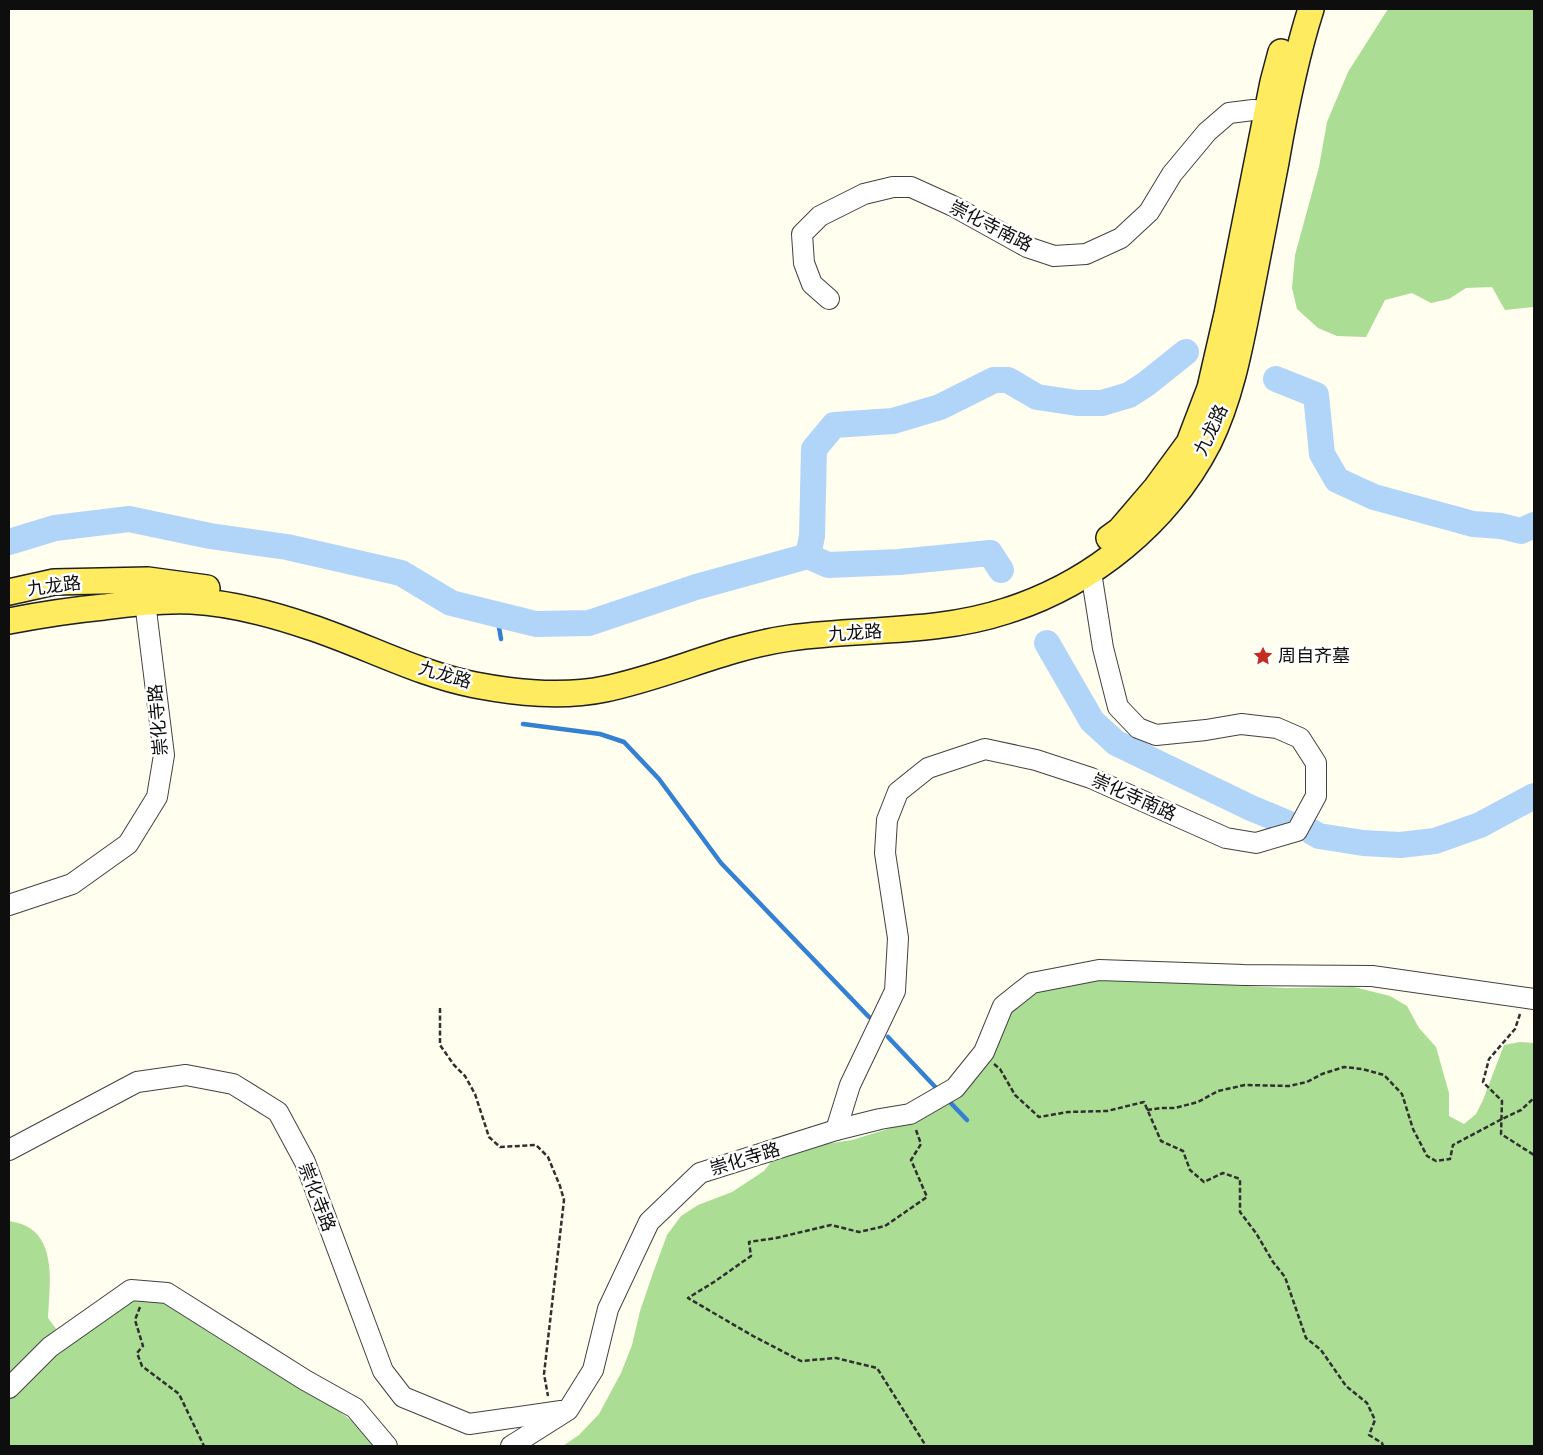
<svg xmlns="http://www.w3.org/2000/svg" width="1543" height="1455" viewBox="0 0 1543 1455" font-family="'Times New Roman','Noto Sans SC',serif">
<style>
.forest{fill:#acdd95}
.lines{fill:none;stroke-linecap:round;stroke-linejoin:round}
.stream{stroke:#3480d3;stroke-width:4.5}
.river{stroke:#b1d5f9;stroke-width:26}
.minor-casing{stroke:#414141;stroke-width:22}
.major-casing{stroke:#1f1f1f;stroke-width:28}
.path{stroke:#303030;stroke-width:2.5;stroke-dasharray:5 2.5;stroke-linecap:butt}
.minor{stroke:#fff;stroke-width:20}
.major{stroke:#feeb5f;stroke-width:25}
.labels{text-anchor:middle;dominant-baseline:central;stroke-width:5;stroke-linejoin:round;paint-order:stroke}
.street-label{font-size:18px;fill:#0e0e0e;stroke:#fff}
.poi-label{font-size:18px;fill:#0e0e0e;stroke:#fff;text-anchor:start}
</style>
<rect width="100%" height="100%" fill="#fffeef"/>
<!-- forest -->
<g class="forest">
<path d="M1388,9H1534L1533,307L1505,310L1492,287L1466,288L1449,299L1431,303L1412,293L1385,300L1366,337L1337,336L1318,328L1297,309L1292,288L1295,255L1319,167L1327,122L1348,72Z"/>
<path d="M1066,977L1287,988L1354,987L1390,996L1407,1006L1419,1028L1436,1047L1449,1093V1116L1464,1124L1476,1114L1483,1100L1504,1045L1520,1042L1534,1043V1446H563L579,1435L599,1414L621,1373L632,1345L640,1311L653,1273L667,1235L681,1216L698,1205L732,1192L764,1171L774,1158L806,1147L852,1140L891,1128L952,1102L976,1078L1007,1017L1038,981Z"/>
<path d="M9,1221C14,1222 20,1223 24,1225C58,1240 49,1288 48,1318L63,1338L122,1291L191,1301L360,1427L373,1443L374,1446H9Z"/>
</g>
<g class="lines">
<!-- stream -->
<g class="stream">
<path d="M497,615L501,639"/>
<path d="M523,724L600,734L624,742L659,779L721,863L869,1017"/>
<path d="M888,1037L940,1092"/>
<path d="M947,1099L967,1120"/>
</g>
<!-- river -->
<g class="river">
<path d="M1276,379L1316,395L1322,454L1337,480L1374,497L1473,524L1501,526L1521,531L1534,525"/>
<path d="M9,542L55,528L129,519L210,536L287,547L401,573L451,603L536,624L589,623L696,587L808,556L828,565L899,562L990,553L1001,570"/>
<path d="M808,556L812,536L814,449L834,425L893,421L940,407L994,380H1008L1037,397L1077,403H1102L1129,395L1146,384L1186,352"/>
<path d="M1047,643L1092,721L1116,743L1251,808L1287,823"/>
<path d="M1312,832L1319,836L1363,843L1400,845L1435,841L1480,825L1534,796"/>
</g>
<defs>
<g id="minor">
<path d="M829,299L812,284L804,263L802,234L820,216L864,194L893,187H911L953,206L1027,247L1054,256L1086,254L1121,238L1149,212L1172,174L1207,132L1229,113L1253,110L1267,111"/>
<path d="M9,905L72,884L128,844L157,797L164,755L145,602"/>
<path d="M836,1130L850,1085L895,991L898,938L885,853L887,820L898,792L928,768L985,749L1036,760L1091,778L1226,838L1256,843L1297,831L1316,796V763L1300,738L1277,728L1241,724L1206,730L1156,735L1138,728L1118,707L1103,648L1091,572"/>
<path d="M9,1150L137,1082L186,1075L233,1084L278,1112L305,1162L383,1371L403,1397L469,1424L561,1411"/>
<path d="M9,1388L50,1347L131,1290L167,1293L305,1380L355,1408L387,1446"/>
<path d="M511,1446L568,1410L593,1370L608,1309L649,1222L700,1173L836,1130L880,1119L910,1114L955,1088L984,1052L1003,1006L1032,983L1099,970L1244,975L1372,976L1534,999"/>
</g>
<g id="major">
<path d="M1109,538L1120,530L1156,488L1189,443L1210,388L1227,314L1273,82L1281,52"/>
<path d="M9,592L54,582L148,580L207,588"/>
<path d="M9,621C40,615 72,610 104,607C132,603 162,600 191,601C231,603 272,614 310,627C365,645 418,674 475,685C517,693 562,698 605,689C668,676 726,647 790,638C862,628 936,634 1006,611C1092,584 1168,522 1209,442C1232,395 1241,341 1251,291C1259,248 1268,205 1276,162C1285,110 1295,59 1311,9"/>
</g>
</defs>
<!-- minor casing -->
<use href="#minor" class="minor-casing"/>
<!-- major casing -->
<use href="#major" class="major-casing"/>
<!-- path -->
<g class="path">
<path d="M440,1008V1045L454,1065L465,1076L475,1094L489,1137L500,1147L536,1145L548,1157L560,1186L564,1200L544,1374L548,1396"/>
<path d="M1520,1014L1515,1029L1489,1059L1483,1082L1502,1101L1501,1134L1534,1155"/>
<path d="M994,1064L1000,1069L1015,1095L1039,1117L1068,1112L1107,1111L1144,1102L1161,1141L1183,1151L1190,1170L1204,1182L1223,1173L1240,1179V1212L1256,1233L1273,1262L1285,1277L1306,1338L1321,1350L1346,1386L1367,1403L1375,1420L1369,1435L1382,1443L1383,1446"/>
<path d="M1147,1110L1161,1108H1175L1198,1102L1218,1091L1245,1085L1289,1086L1307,1082L1322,1074L1344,1067L1362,1069L1384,1075L1402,1094L1413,1129L1427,1156L1436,1161L1450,1159L1453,1145L1502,1119L1521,1110L1534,1098"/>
<path d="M916,1130L921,1144L911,1160L927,1197L885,1226L859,1232L831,1225L776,1238L749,1242L751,1256L714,1282L688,1298L753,1336L801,1361L836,1358L877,1368L926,1446"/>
<path d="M140,1307L135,1320L143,1346L137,1353L142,1366L179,1394L204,1446"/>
</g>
<!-- minor -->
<use href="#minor" class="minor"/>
<!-- major -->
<use href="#major" class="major"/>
</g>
<!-- icons -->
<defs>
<symbol id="sight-bare" viewBox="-9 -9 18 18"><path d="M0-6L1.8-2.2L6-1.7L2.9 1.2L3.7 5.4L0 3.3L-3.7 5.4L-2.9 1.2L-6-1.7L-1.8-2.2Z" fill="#c42c1f" stroke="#fff" stroke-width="2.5" paint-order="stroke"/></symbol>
</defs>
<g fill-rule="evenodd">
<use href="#sight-bare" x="1249" y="642" width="28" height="28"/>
</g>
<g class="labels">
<!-- street labels -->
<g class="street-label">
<text transform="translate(991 226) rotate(27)">崇化寺南路</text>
<text transform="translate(1211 430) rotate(-65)">九龙路</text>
<text transform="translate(54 586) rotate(-7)">九龙路</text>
<text transform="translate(855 633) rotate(-4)">九龙路</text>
<text transform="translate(445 675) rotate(16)">九龙路</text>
<text transform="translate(158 720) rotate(-95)">崇化寺路</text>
<text transform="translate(1134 797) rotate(24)">崇化寺南路</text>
<text transform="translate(745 1159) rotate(-17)">崇化寺路</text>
<text transform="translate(317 1197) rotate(69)">崇化寺路</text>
</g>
<!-- poi labels -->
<g class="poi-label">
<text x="1278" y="656">周自齐墓</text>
</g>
</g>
<!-- border -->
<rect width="1543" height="1455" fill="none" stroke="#0e0e0e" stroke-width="20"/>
</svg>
